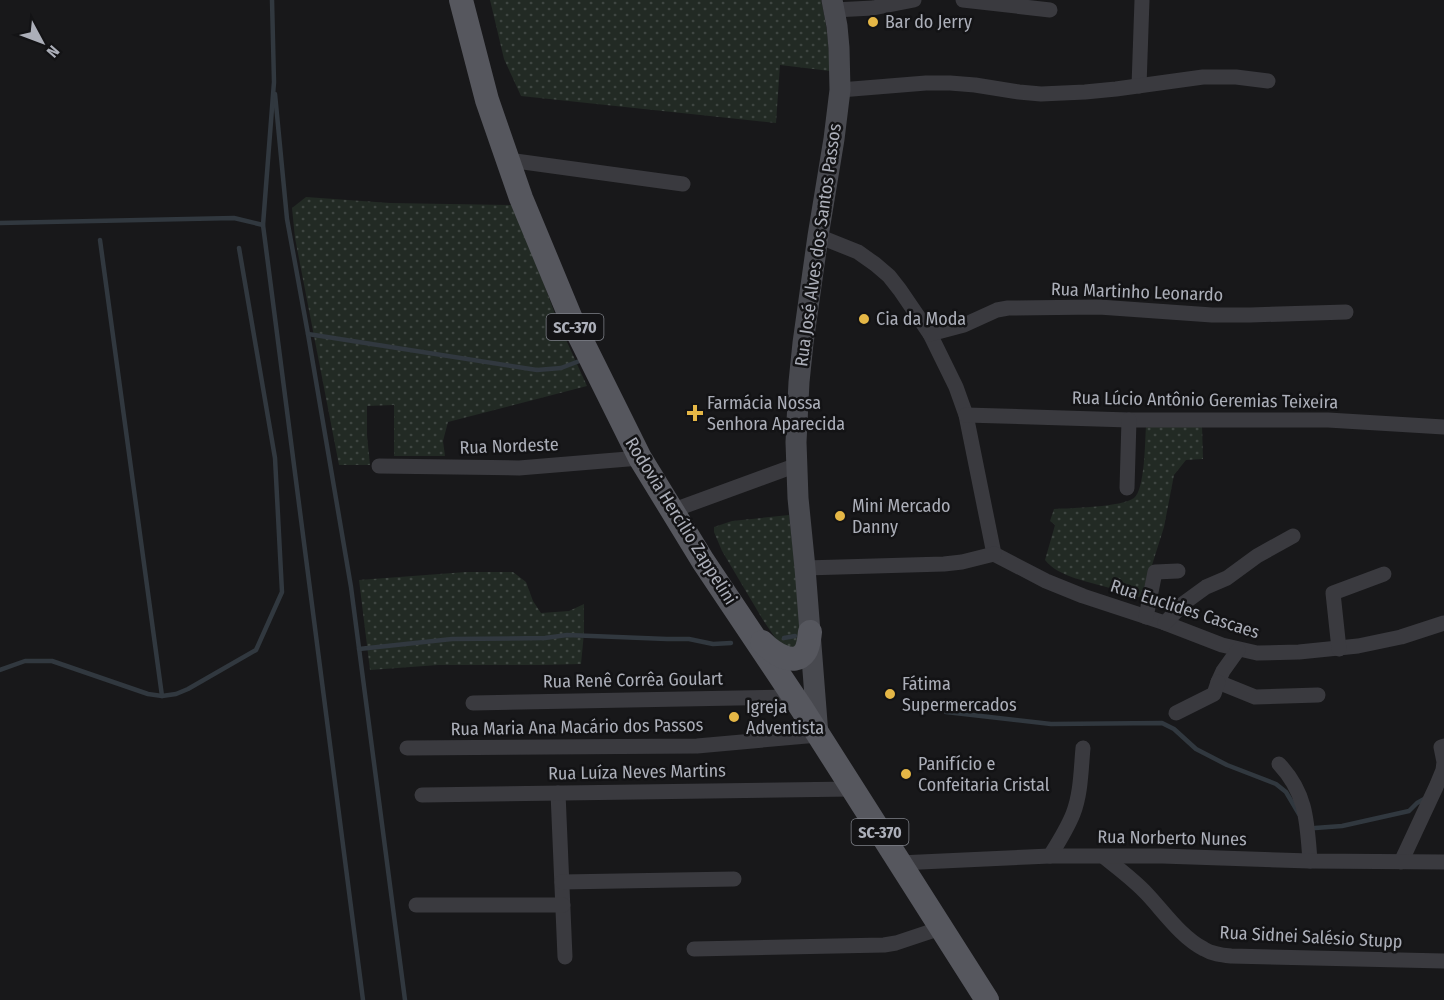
<svg xmlns="http://www.w3.org/2000/svg" width="1444" height="1000" viewBox="0 0 1444 1000" font-family="'Fira Sans Condensed',sans-serif">
<style>
.green{fill:url(#green-dots)}
.lines{fill:none;stroke-linecap:round;stroke-linejoin:round}
.stream{stroke:#31383f;stroke-width:4.5}
.street{stroke:#3a3a3f;stroke-width:15}
.secondary{stroke:#48494f;stroke-width:21}
.primary{stroke:#56575e;stroke-width:24}
.poi-dot{fill:#e5b746;stroke:#131315;stroke-width:2}
.labels{text-anchor:middle;dominant-baseline:central;stroke-width:5;stroke-linejoin:round;paint-order:stroke}
.shield{fill:#131315;stroke:#7e8088;stroke-width:1.5}
.shield-label{font-size:16px;font-weight:bold;fill:#acafb9}
.poi-label{font-size:18px;fill:#acafb9;stroke:#131315;text-anchor:start}
.street-label{font-size:18px;fill:#acafb9;stroke:#131315}
</style>
<defs>
<pattern id="green-dots" width="8" height="8" patternUnits="userSpaceOnUse" patternTransform="scale(1.5)"><rect width="8" height="8" fill="#222a24"/><path d="M2 2h.1M6 6h.1" fill="none" stroke="#3f4642" stroke-width="1.8" stroke-linecap="round"/></pattern>
</defs>
<rect width="100%" height="100%" fill="#18181a"/>
<!-- green -->
<g class="green">
<path d="M490,0H821C827,24 829,47 830,71L780,65L776,123L521,96L504,59Z"/>
<path d="M306,197L390,203L515,205L558,322L587,386L448,422L443,441L445,456H394V405L367,406V435L370,465H339L295,238L292,208Z"/>
<path d="M1146,425H1202L1203,459L1186,460L1174,475L1164,527L1142,597C1131,596 1121,592 1110,588C1090,582 1058,577 1045,560L1055,525L1050,521L1054,509C1071,508 1122,507 1134,498C1145,490 1145,440 1146,425Z"/>
<path d="M789,515L803,635L793,649L778,642L763,620L722,551L714,532V527L732,521Z"/>
<path d="M466,572H513L526,582L533,601L541,613L569,611L584,604V633L581,664L543,665H438L370,670L359,580Z"/>
</g>
<g class="lines">
<!-- stream -->
<g class="stream">
<path d="M272,0L274,82L263,225L363,1000"/>
<path d="M275,94L287,219L308,334L351,587L405,1000"/>
<path d="M0,223L234,218L263,225"/>
<path d="M100,240L162,696"/>
<path d="M308,334L537,370L561,368L582,360"/>
<path d="M784,638L795,636"/>
<path d="M359,649L452,639L545,638L567,635L667,639H689L713,644L731,643"/>
<path d="M0,670L25,661H52L148,694L162,696L176,694L188,689L256,650L282,592L275,458L239,248"/>
<path d="M946,712L1051,724L1162,723L1174,729L1196,749L1227,765L1276,784L1286,792L1299,814"/>
<path d="M1315,828L1342,826L1409,811L1417,803L1426,798"/>
</g>
<!-- street -->
<g class="street">
<path d="M963,0L1050,10"/>
<path d="M834,10L873,8L914,0"/>
<path d="M1139,86L1142,0"/>
<path d="M840,90L926,83H950L975,85L1019,92L1041,94L1085,92L1116,89L1203,77H1236L1268,81"/>
<path d="M508,160L683,184"/>
<path d="M818,236L858,252L875,264L889,276L900,290L930,334L956,387L966,415L994,554"/>
<path d="M930,334L964,325L997,310L1008,308L1099,307L1212,315H1250L1346,312"/>
<path d="M966,415L1129,420H1328L1444,427"/>
<path d="M379,466L519,468L640,458"/>
<path d="M1127,488L1129,420"/>
<path d="M671,511L797,465"/>
<path d="M994,554L1046,581L1083,596L1165,623L1222,645L1257,653L1299,652L1358,646L1401,637L1444,623"/>
<path d="M805,568L944,564L962,562L994,554"/>
<path d="M1146,617L1155,572L1178,571"/>
<path d="M1165,623L1184,603L1206,587L1227,578L1257,556L1293,536"/>
<path d="M1339,649L1333,593L1384,574"/>
<path d="M1238,650L1223,671L1218,682L1255,697L1318,695"/>
<path d="M473,703L794,697"/>
<path d="M1176,713L1214,694L1218,682"/>
<path d="M407,748L697,746L818,735"/>
<path d="M1279,764C1307,794 1307,822 1310,861"/>
<path d="M558,793L565,957"/>
<path d="M422,795L852,789"/>
<path d="M1050,856C1058,843 1067,829 1073,814C1081,794 1081,769 1083,748"/>
<path d="M1104,857C1119,869 1134,880 1147,894C1164,912 1181,937 1204,949C1212,954 1221,955 1231,956L1444,961"/>
<path d="M1401,862L1436,787L1443,770L1444,762L1441,747L1444,746"/>
<path d="M899,863L1050,856H1162L1310,861L1444,862"/>
<path d="M562,882L734,879"/>
<path d="M416,905H563"/>
<path d="M694,949L884,945L896,943L941,928"/>
</g>
<!-- secondary -->
<path class="secondary" d="M818,735L805,568L798,498L796,442L799,382L803,343L818,236L834,139L840,90L839,48L837,26L832,0"/>
<!-- primary -->
<g class="primary">
<path d="M461,0L487,100L521,198L572,321L640,458L703,561L802,709L987,1000"/>
<path d="M762,642C772,652 794,668 805,652C809,646 809,639 810,632"/>
</g>
</g>
<!-- markers -->
<g class="poi-dot">
<circle cx="873" cy="22" r="6"/>
<circle cx="864" cy="319" r="6"/>
<path d="M692 404h6v6h6v6h-6v6h-6v-6h-6v-6h6z"/>
<circle cx="840" cy="516" r="6"/>
<circle cx="890" cy="694" r="6"/>
<circle cx="734" cy="717" r="6"/>
<circle cx="906" cy="774" r="6"/>
</g>
<g class="labels">
<!-- shield labels -->
<g class="shield">
<rect x="546.5" y="314" width="57" height="26" rx="4.5"/>
<rect x="851.5" y="819" width="57" height="26" rx="4.5"/>
</g>
<g class="shield-label">
<text x="575" y="327">SC-370</text>
<text x="880" y="832">SC-370</text>
</g>
<!-- poi labels -->
<g class="poi-label">
<text x="885" y="22">Bar do Jerry</text>
<text x="876" y="319">Cia da Moda</text>
<text x="707" y="403">Farmácia Nossa<tspan x="707" dy="21">Senhora Aparecida</tspan></text>
<text x="852" y="506">Mini Mercado<tspan x="852" dy="21">Danny</tspan></text>
<text x="902" y="684">Fátima<tspan x="902" dy="21">Supermercados</tspan></text>
<text x="746" y="707">Igreja<tspan x="746" dy="21">Adventista</tspan></text>
<text x="918" y="764">Panifício e<tspan x="918" dy="21">Confeitaria Cristal</tspan></text>
</g>
<!-- street labels -->
<g class="street-label">
<text transform="translate(818 245) rotate(-82)">Rua José Alves dos Santos Passos</text>
<text transform="translate(1137 292) rotate(2)">Rua Martinho Leonardo</text>
<text transform="translate(1205 400) rotate(1)">Rua Lúcio Antônio Geremias Teixeira</text>
<text transform="translate(509 446) rotate(-2)">Rua Nordeste</text>
<text transform="translate(681 521) rotate(58)">Rodovia Hercílio Zappelini</text>
<text transform="translate(1185 609) rotate(18)">Rua Euclides Cascaes</text>
<text transform="translate(633 680) rotate(-1)">Rua Renê Corrêa Goulart</text>
<text transform="translate(577 727) rotate(-1)">Rua Maria Ana Macário dos Passos</text>
<text transform="translate(637 772) rotate(-1)">Rua Luíza Neves Martins</text>
<text transform="translate(1172 838) rotate(1)">Rua Norberto Nunes</text>
<text transform="translate(1311 937) rotate(3)">Rua Sidnei Salésio Stupp</text>
</g>
</g>
<!-- north arrow -->
<g transform="translate(42 42) rotate(131)" stroke="#131315" stroke-width="4.5" paint-order="stroke">
<path d="M0-4.5L10 22L0 15L-10 22Z" fill="#acafb9"/>
<text y="-9" font-size="16" font-weight="bold" text-anchor="middle" fill="#acafb9">N</text>
</g>
</svg>
